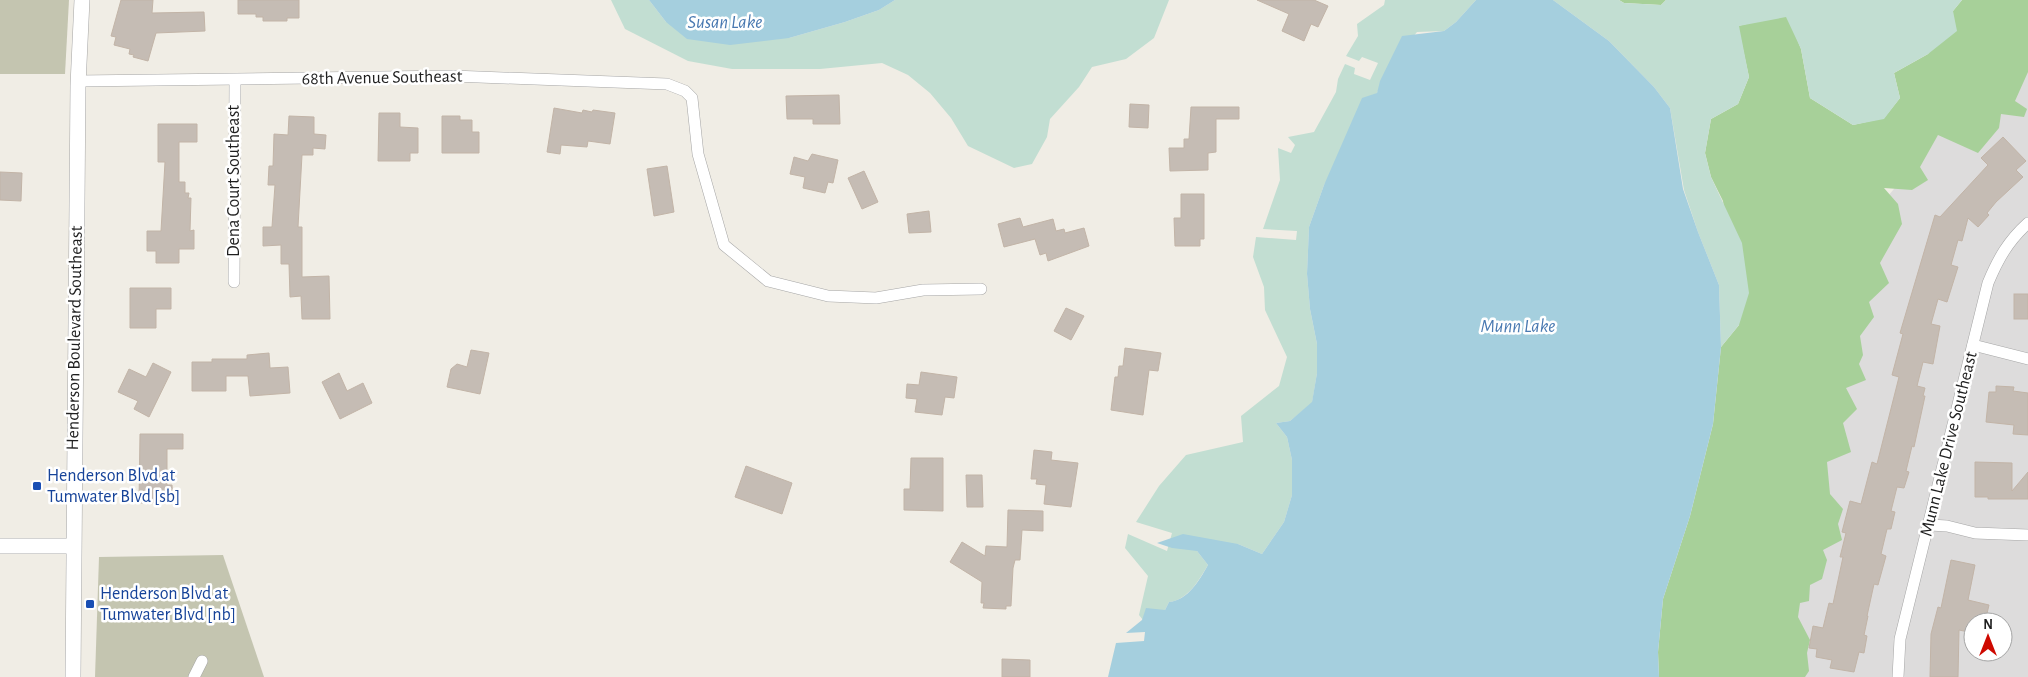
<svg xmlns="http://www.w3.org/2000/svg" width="2028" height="677" viewBox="0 0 2028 677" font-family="'Alegreya Sans',sans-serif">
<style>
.residential{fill:#dddcdc;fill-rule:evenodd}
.construction{fill:#c4c5b0}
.forest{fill:#a7d099}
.wetland{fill:#c2ded2}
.water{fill:#a5cfde}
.building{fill:#c5bcb4;stroke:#c2b4a7}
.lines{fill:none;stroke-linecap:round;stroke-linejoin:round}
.minor-casing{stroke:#a6a6a6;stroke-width:12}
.tertiary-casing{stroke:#a6a6a6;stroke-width:16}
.minor{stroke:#fff;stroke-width:11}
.tertiary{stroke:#fff;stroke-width:15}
.transit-dot{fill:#1a4fb4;stroke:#fff;stroke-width:2}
.labels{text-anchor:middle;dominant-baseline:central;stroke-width:5;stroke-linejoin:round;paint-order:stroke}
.street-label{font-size:18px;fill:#1f1f1f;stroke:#fff}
.transit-label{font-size:18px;fill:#164399;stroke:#fff;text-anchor:start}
.water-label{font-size:19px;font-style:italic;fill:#4979b1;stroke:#fff}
</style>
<rect width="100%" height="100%" fill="#f0ede5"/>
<!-- residential -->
<path class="residential" d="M2028,0V677H1776L1880,206L1938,135ZM1973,622H2003V652H1973Z"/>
<!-- construction -->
<g class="construction">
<path d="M0,0H69L65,74H0Z"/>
<path d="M223,555L264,677H95L99,557Z"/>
</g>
<!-- forest -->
<g class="forest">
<path d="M1619,0H1666L1661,5L1624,3Z"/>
<path d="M1962,0H2028V72L2015,101L2027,109L2024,117L2001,114L1999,128L1978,153L1938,135L1920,167L1928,180L1912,190L1884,188L1898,204L1902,224L1880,263L1889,283L1869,302L1874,317L1860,336L1863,355L1859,364L1866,380L1846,388L1857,409L1843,423L1851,452L1827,462L1830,494L1843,509L1838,524L1842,540L1823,550L1827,560L1822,579L1810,585L1809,601L1800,603L1798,617L1810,640L1807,653L1809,671L1805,677H1659L1658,652L1663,599L1690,516L1713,424L1721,347L1739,325L1723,201L1711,177L1705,153L1711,119L1738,104L1749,77L1738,26L1787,14L1801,49L1810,98L1853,125L1884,118L1900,98L1894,73L1928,54L1953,11Z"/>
</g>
<!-- wetland -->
<g class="wetland">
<path d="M611,0H649L666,22L789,38L845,22L879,10L895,0H1169L1154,38L1126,59L1092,67L1079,87L1050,119L1047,137L1032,164L1014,168L968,146L951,118L930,93L908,75L882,63L820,69H732L688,61L625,29Z"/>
<path d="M1385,0H1476L1456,22L1444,31L1417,32L1388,66L1377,93L1324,185L1309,227L1307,274L1310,309L1317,344V373L1312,403L1290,421L1276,423L1287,437L1292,460V495L1284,522L1262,554L1238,544L1197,551L1208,565C1199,580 1188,600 1169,602L1165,610L1143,620L1139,615L1148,576L1125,548L1128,534L1167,551L1172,533L1136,522L1159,486L1186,455L1243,442L1241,416L1279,386L1287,357L1265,310L1264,287L1253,257L1256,237L1296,240L1297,231L1263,229L1280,180L1278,148L1291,153L1295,145L1288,137L1314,132L1336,92L1338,79L1345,64L1355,68L1354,74L1370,80L1378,63L1362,57L1359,61L1346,56L1358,36L1357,24L1384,5Z"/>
<path d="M1553,0H1619L1624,3L1661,5L1666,0H1962L1953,11L1957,31L1928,54L1894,73L1900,98L1884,119L1853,125L1810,98L1801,49L1786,17L1739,26L1749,77L1738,104L1711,119L1705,153L1711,177L1742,243L1749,293L1739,325L1721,347L1719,285L1698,232L1684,190L1670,108L1654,87L1609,41Z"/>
</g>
<!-- water -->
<g class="water">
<path d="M649,0H895L879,10L845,22L789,38L730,45L687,39L666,22Z"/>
<path d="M1476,0H1553L1609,41L1654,87L1670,108L1683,189L1698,232L1719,285L1721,347L1713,424L1690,516L1663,599L1658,652L1659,677H1108L1116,643L1144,641L1145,632L1126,633L1142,620L1146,608L1165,610L1169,602C1188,600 1199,581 1208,565L1197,551L1172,548L1157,543L1183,534L1238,544L1262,554L1284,522L1292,495V460L1287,437L1276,423L1290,421L1312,402L1317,373V344L1310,309L1307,274L1309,227L1324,185L1362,98L1377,93L1380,81L1402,36L1444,31L1456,22Z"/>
</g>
<!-- building -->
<g class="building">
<path d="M121,0H153L152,13L204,12L205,31L156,33L148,61L133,57L134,55L129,54L130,49L114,45L116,37L111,36Z"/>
<path d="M238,0H299V18H287V21H263V17H256V14H238Z"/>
<path d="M1257,0H1314L1328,6L1318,27L1311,24L1304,41L1282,31L1289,14Z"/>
<path d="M839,95L840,124H813V119H787L786,96Z"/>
<path d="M1130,104L1149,105L1148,128L1129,127Z"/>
<path d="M1191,107H1239V119H1216V152L1208,153V170L1170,171L1169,148H1184V139H1189Z"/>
<path d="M554,108L582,113L583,110L592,112L593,110L615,113L610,144L588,141L587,147L561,145L560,154L547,152Z"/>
<path d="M379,113H400V127L418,128V153H410V161H378Z"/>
<path d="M289,116L314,117V134L326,135L325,149L313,148V155H302L298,227H302V277L329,276L330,319H302L301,296L290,297L289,264H281V245L263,246V227H272L275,185H268L269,166H273L274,134L288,135Z"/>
<path d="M442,116H460V120H472V132H479V153H442Z"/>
<path d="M158,124H197V142H179V182H185V193H189L188,198H191L190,231L194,230V249H179V263H156V251H147V231H161L165,162H158Z"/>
<path d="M2003,137L2026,161L2016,170L2023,177L1996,202L1987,213L1989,215L1978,227L1968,218L1962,241L1958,240L1951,265L1958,267L1947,302L1938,299L1931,324L1940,326L1933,364L1923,362L1917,386L1925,388L1923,396H1925L1914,447L1912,446L1906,471L1909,472L1904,488L1897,487L1891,511L1895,512L1891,529H1887L1881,554L1886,556L1878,585L1874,584L1867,616H1868L1864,635L1867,636L1864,653L1859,652L1854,672L1830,668L1832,660L1816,657L1817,649L1809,648L1813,626L1823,628L1829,603L1833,604L1843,557H1840L1846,533L1842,532L1850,501L1861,504L1872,462L1877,464L1899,377L1892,375L1903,334L1900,333L1935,215L1940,217L1988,165L1981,158Z"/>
<path d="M812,154L838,160L833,183L828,182L825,193L803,188L805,177L790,174L794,157L808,161Z"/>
<path d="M667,166L674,212L654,216L647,169Z"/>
<path d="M864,171L878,202L862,209L848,178Z"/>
<path d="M0,172L22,173L21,201L0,200Z"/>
<path d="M1181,194H1204V239H1200V246H1175L1174,218H1181Z"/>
<path d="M929,211L931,232L909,233L907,214Z"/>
<path d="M1020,218L1023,227L1053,219L1056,231L1064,229L1065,233L1084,228L1089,246L1048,261L1046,253L1040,255L1035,239L1004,247L998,224Z"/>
<path d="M130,288H171V309H156V328H130Z"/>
<rect x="2014" y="294" width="14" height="25"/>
<path d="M1066,308L1084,316L1071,340L1054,331Z"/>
<path d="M1125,348L1161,353L1158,371L1149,370L1143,415L1111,410L1115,377H1118L1119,366H1123Z"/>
<path d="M471,350L489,353L480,394L447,387L451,369L457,364L467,367Z"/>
<path d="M269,353L270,368L288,367L290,393L250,396L248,376H226V391H192V362H212V359H247V355Z"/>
<path d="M153,363L171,372L149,417L134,409L138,401L118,392L129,369L146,377Z"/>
<path d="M921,372L957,377L954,398L945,397L942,415L915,412L917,399L906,398L907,384L919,385Z"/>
<path d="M339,373L347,391L363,383L372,403L340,419L322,382Z"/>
<path d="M1996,386L2014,387L2013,391L2028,393V435L2013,434L2014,425L1986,422L1989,392H1996Z"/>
<path d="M140,434H183V449H167V485H172L173,502L139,503Z"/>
<path d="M1034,450L1052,452L1051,460L1078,463L1071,507L1044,504L1046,485L1036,484L1037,479H1031Z"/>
<path d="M911,458H943V511L904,510V489H910Z"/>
<path d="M1975,462L2012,463V491L2028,472V499H1988V497H1975Z"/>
<path d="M746,466L792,483L782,514L735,497Z"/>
<path d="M966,475H982L983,507H967Z"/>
<path d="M1008,510L1043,511V531L1022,530L1020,560H1015L1013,568L1011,606H1006V609L983,608L984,603H981L982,582L950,562L962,542L985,556L986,546L1007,547Z"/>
<path d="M1951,560L1975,565L1968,600L1989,605L1985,622H1973V633L1959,630L1958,677H1930L1931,634L1938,607L1941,608Z"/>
<path d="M1002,659L1030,660V677H1002Z"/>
</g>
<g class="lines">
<defs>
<g id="minor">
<path d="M78,81L453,76L667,84L685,91L692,98L698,154L724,245L768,281L828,296L876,298L923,290L981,289"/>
<path d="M234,282L235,80"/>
<path d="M1973,345L2028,359"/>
<path d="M1930,525L1947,526L1975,533L2028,535"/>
<path d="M194,677L202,661"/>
<path d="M1898,677L1900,639L1988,283C1998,259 2008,241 2028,223"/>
</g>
<g id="tertiary">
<path d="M0,546H73"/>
<path d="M73,677L78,85L82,0"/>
</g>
</defs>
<!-- minor casing -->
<use href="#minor" class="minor-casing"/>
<!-- tertiary casing -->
<use href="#tertiary" class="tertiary-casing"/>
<!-- minor -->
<use href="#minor" class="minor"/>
<!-- tertiary -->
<use href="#tertiary" class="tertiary"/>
</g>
<!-- markers -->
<g class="transit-dot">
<rect x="32" y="481" width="10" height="10" rx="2.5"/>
<rect x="85" y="599" width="10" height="10" rx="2.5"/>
</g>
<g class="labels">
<!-- street labels -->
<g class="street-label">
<text transform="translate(382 78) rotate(-1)">68th Avenue Southeast</text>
<text transform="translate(234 181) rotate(-90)">Dena Court Southeast</text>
<text transform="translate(75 338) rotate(-89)">Henderson Boulevard Southeast</text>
<text transform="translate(1949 444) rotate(-76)">Munn Lake Drive Southeast</text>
</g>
<!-- transit labels -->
<g class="transit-label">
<text x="47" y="476">Henderson Blvd at<tspan x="47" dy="21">Tumwater Blvd [sb]</tspan></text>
<text x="100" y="594">Henderson Blvd at<tspan x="100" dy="21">Tumwater Blvd [nb]</tspan></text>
</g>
<!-- water labels -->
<g class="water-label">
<text x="725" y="22">Susan Lake</text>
<text x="1518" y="326">Munn Lake</text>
</g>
</g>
<!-- north arrow -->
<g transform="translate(1988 637)"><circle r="24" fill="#ffffff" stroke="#a5a5a5"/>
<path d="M0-4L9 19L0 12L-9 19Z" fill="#ce0900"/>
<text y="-8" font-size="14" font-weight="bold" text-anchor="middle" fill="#1f1f1f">N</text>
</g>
</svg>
